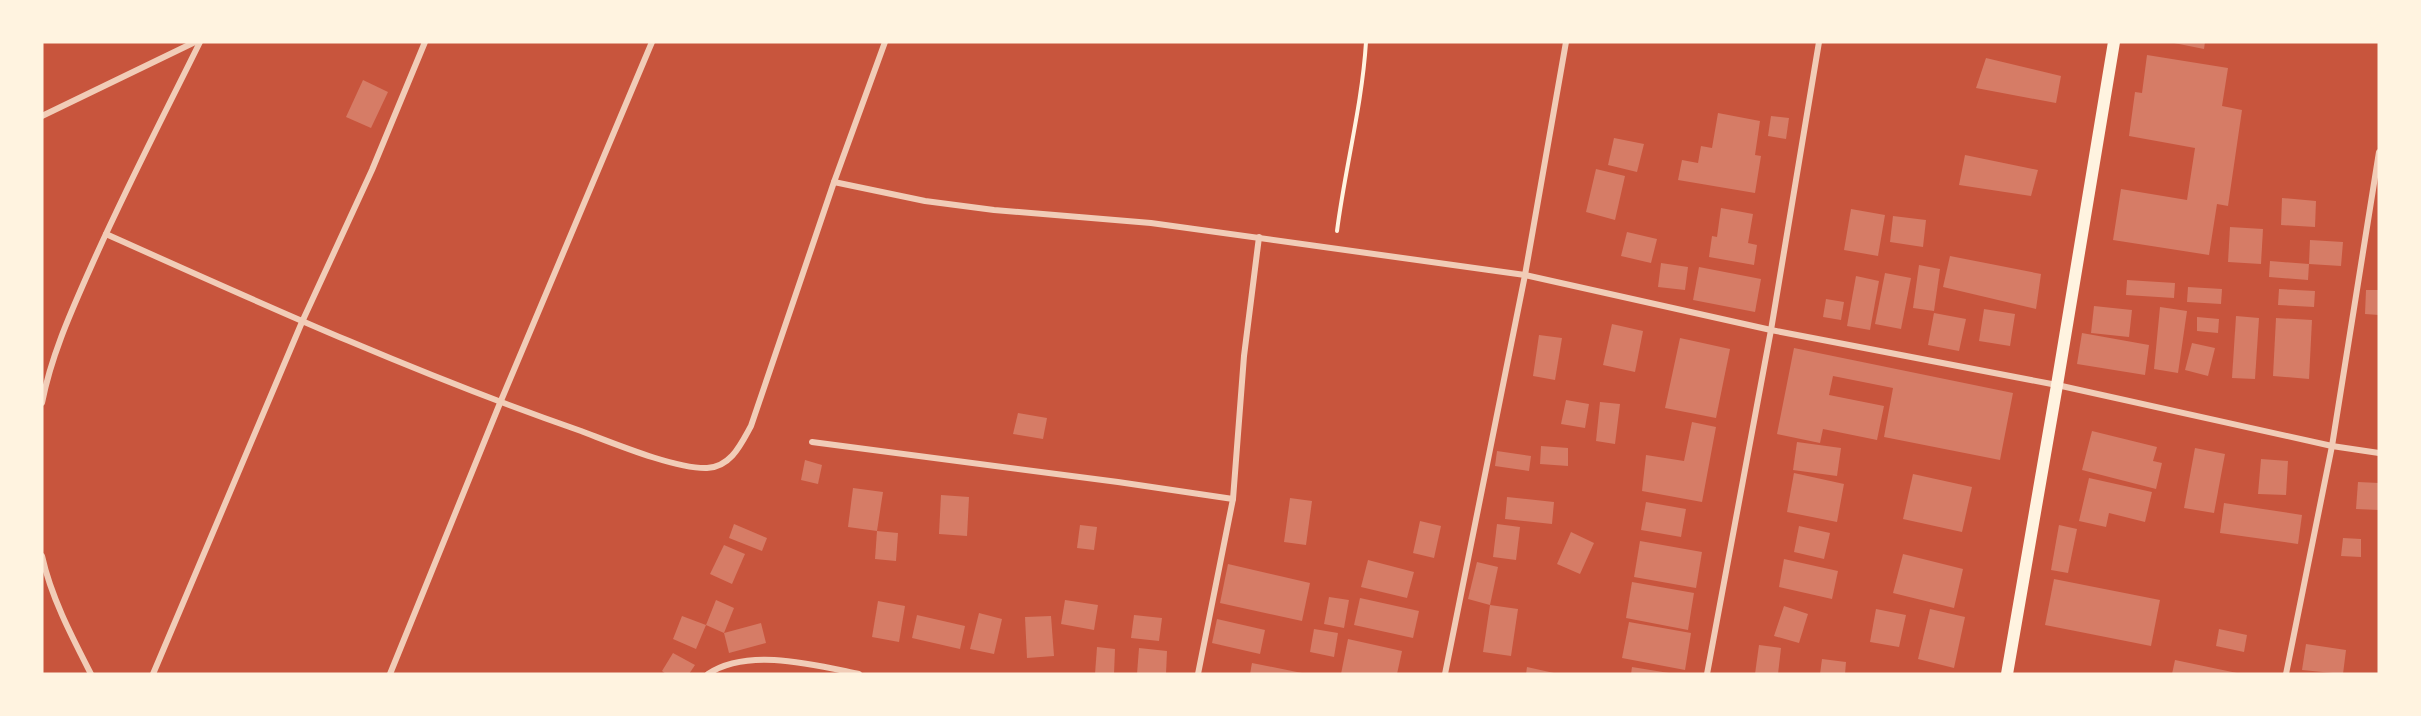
<svg xmlns="http://www.w3.org/2000/svg" width="2421" height="716" viewBox="0 0 2421 716" font-family="Manrope,sans-serif">
<style>
.building{fill:#d67c66}
.lines{fill:none;stroke-linecap:round;stroke-linejoin:round}
.path{stroke:#fff3e0;stroke-width:4}
.minor{stroke:#f1ccb7;stroke-width:6}
.secondary{stroke:#fff3e0;stroke-width:12}
</style>
<rect width="100%" height="100%" fill="#c8553d"/>
<!-- building -->
<g class="building">
<path d="M2169,42H2205L2204,49Z"/>
<path d="M2147,55L2228,68L2222,106L2242,110L2228,206L2217,204L2209,255L2113,240L2121,189L2187,200L2195,148L2129,136L2135,92L2142,93Z"/>
<path d="M1986,58L2061,76L2056,103L1976,88Z"/>
<path d="M363,80L388,92L371,128L346,117Z"/>
<path d="M1718,113L1760,121L1755,155L1761,156L1755,193L1678,180L1682,160L1698,163L1701,146L1712,148Z"/>
<path d="M1771,116L1789,118L1786,139L1768,136Z"/>
<path d="M1614,138L1644,144L1637,172L1608,165Z"/>
<path d="M1965,155L2038,170L2031,196L1959,185Z"/>
<path d="M1596,169L1625,176L1615,220L1586,212Z"/>
<path d="M2282,198L2316,201L2315,227L2281,225Z"/>
<path d="M1721,208L1753,214L1748,243L1757,245L1754,265L1709,257L1712,236L1717,237Z"/>
<path d="M1851,209L1885,215L1878,256L1844,250Z"/>
<path d="M1893,216L1926,220L1923,247L1890,242Z"/>
<path d="M2230,227L2263,229L2261,264L2228,262Z"/>
<path d="M1627,232L1657,239L1651,263L1621,256Z"/>
<path d="M2310,240L2343,242L2341,266L2309,264Z"/>
<path d="M1950,256L2041,274L2036,309L1943,287Z"/>
<path d="M2270,261L2309,264L2308,280L2269,277Z"/>
<path d="M1661,263L1688,267L1685,290L1658,287Z"/>
<path d="M1919,265L1940,269L1934,311L1913,308Z"/>
<path d="M1699,267L1761,279L1755,312L1693,300Z"/>
<path d="M1885,273L1911,278L1901,329L1875,324Z"/>
<path d="M1856,276L1879,281L1870,330L1847,326Z"/>
<path d="M2127,280L2175,283L2174,298L2126,295Z"/>
<path d="M2188,287L2222,289L2221,304L2187,302Z"/>
<path d="M2279,289L2315,291L2314,307L2278,305Z"/>
<path d="M2366,290H2379V315L2365,314Z"/>
<path d="M1826,299L1844,302L1841,320L1823,317Z"/>
<path d="M2094,306L2132,310L2129,337L2091,333Z"/>
<path d="M2160,307L2187,311L2178,373L2154,369Z"/>
<path d="M1984,309L2015,314L2010,346L1979,341Z"/>
<path d="M1934,313L1966,319L1959,351L1928,345Z"/>
<path d="M2236,316L2259,318L2255,379L2232,378Z"/>
<path d="M2197,317L2219,319L2218,333L2197,331Z"/>
<path d="M2276,318L2312,320L2309,379L2273,376Z"/>
<path d="M1612,324L1643,331L1635,372L1603,365Z"/>
<path d="M2082,333L2149,345L2145,375L2077,364Z"/>
<path d="M1539,335L1562,338L1555,380L1533,376Z"/>
<path d="M1680,338L1730,349L1716,418L1665,408Z"/>
<path d="M2192,343L2215,348L2208,376L2185,370Z"/>
<path d="M1794,348L2013,393L2000,460L1884,437L1893,388L1833,376L1829,395L1884,406L1877,440L1823,429L1820,443L1777,434Z"/>
<path d="M1566,400L1589,404L1585,428L1561,424Z"/>
<path d="M1600,402L1620,404L1615,444L1596,441Z"/>
<path d="M1018,413L1047,418L1043,439L1013,434Z"/>
<path d="M1692,422L1716,427L1702,502L1642,491L1646,455L1684,461Z"/>
<path d="M2092,431L2157,447L2153,461L2162,463L2156,489L2082,470Z"/>
<path d="M1797,442L1841,448L1837,476L1793,470Z"/>
<path d="M1541,446L1568,448V466L1540,464Z"/>
<path d="M2195,448L2225,454L2214,513L2184,508Z"/>
<path d="M1497,451L1531,456L1529,471L1495,466Z"/>
<path d="M2261,459L2288,461L2286,495L2258,494Z"/>
<path d="M805,460L822,465L818,484L801,480Z"/>
<path d="M1794,473L1844,484L1837,522L1787,512Z"/>
<path d="M1913,474L1972,487L1962,532L1903,519Z"/>
<path d="M2089,478L2152,492L2145,522L2109,513L2106,527L2079,521Z"/>
<path d="M2358,482L2379,483V510L2356,509Z"/>
<path d="M853,488L883,492L877,531L848,527Z"/>
<path d="M941,495L969,497L967,536L939,534Z"/>
<path d="M1507,497L1554,502L1552,524L1505,519Z"/>
<path d="M1290,498L1312,501L1306,545L1284,542Z"/>
<path d="M1646,502L1686,509L1681,537L1641,530Z"/>
<path d="M2224,503L2302,515L2298,544L2220,533Z"/>
<path d="M1420,521L1441,526L1434,558L1413,553Z"/>
<path d="M734,524L767,538L762,551L729,538Z"/>
<path d="M1497,524L1520,527L1516,560L1493,557Z"/>
<path d="M1080,525L1097,527L1094,550L1077,548Z"/>
<path d="M2059,525L2077,529L2068,573L2051,570Z"/>
<path d="M1799,526L1830,533L1824,559L1794,552Z"/>
<path d="M877,531L898,533L896,561L875,559Z"/>
<path d="M1571,532L1594,543L1580,574L1557,564Z"/>
<path d="M2343,538L2361,539V557L2341,556Z"/>
<path d="M1640,541L1702,552L1696,588L1634,577Z"/>
<path d="M724,545L745,554L732,584L710,574Z"/>
<path d="M1903,554L1963,569L1954,608L1893,593Z"/>
<path d="M1784,559L1838,571L1832,599L1779,587Z"/>
<path d="M1368,560L1414,572L1407,598L1361,587Z"/>
<path d="M1477,562L1498,567L1490,605L1468,599Z"/>
<path d="M1228,564L1310,583L1302,621L1220,603Z"/>
<path d="M2054,579L2160,600L2151,646L2045,625Z"/>
<path d="M1632,582L1694,593L1688,630L1626,618Z"/>
<path d="M1329,597L1349,600L1344,628L1324,624Z"/>
<path d="M1360,598L1419,611L1413,638L1354,625Z"/>
<path d="M716,600L734,608L724,633L761,623L766,643L729,653L724,633L706,625Z"/>
<path d="M1065,600L1098,605L1094,630L1061,624Z"/>
<path d="M878,601L905,606L899,642L872,637Z"/>
<path d="M1490,605L1518,609L1511,656L1483,652Z"/>
<path d="M1784,606L1808,614L1799,643L1774,636Z"/>
<path d="M1876,609L1906,615L1899,647L1870,642Z"/>
<path d="M1930,609L1965,617L1954,668L1918,659Z"/>
<path d="M979,613L1002,619L994,654L970,649Z"/>
<path d="M917,615L965,626L960,649L912,638Z"/>
<path d="M1134,615L1162,618L1159,641L1131,638Z"/>
<path d="M682,616L706,625L696,649L673,639Z"/>
<path d="M1051,616L1054,656L1027,658L1025,617Z"/>
<path d="M1217,619L1265,630L1260,654L1212,643Z"/>
<path d="M1629,622L1691,633L1685,670L1622,658Z"/>
<path d="M1314,629L1338,633L1334,657L1310,652Z"/>
<path d="M2219,629L2247,635L2244,652L2216,646Z"/>
<path d="M1348,639L1402,651L1397,674H1341Z"/>
<path d="M2306,644L2346,650L2343,674L2302,670Z"/>
<path d="M1759,645L1781,648L1778,674H1755Z"/>
<path d="M1097,647L1115,649L1114,674H1095Z"/>
<path d="M1139,648L1167,651L1166,674H1137Z"/>
<path d="M673,653L695,665L689,674H666L662,671Z"/>
<path d="M1822,659L1846,662L1845,674H1820Z"/>
<path d="M2175,660L2237,673V674H2172Z"/>
<path d="M1252,663L1302,673V674H1250Z"/>
<path d="M1527,667L1554,673L1553,674H1526Z"/>
<path d="M1632,667L1669,673V674H1631Z"/>
</g>
<g class="lines">
<!-- path -->
<path class="path" d="M1337,231C1345,168 1362,106 1366,42"/>
<!-- minor -->
<g class="minor">
<path d="M42,116L195,42"/>
<path d="M834,182L925,201L994,210L1151,223L1525,275L1771,330L2057,385L2332,446L2379,453"/>
<path d="M106,234C262,304 419,375 581,431C613,443 675,469 707,468C731,467 741,444 751,426L834,182L885,42"/>
<path d="M42,403C51,356 71,312 90,269C124,192 163,117 200,42"/>
<path d="M812,442L1118,482L1233,499"/>
<path d="M42,556C51,597 72,637 91,674"/>
<path d="M153,674L302,322L372,170L425,42"/>
<path d="M390,674L500,403L652,42"/>
<path d="M708,674C748,647 815,665 859,674"/>
<path d="M1198,674L1233,499L1244,356L1259,237"/>
<path d="M1445,674L1525,275L1566,42"/>
<path d="M1707,674L1771,330L1819,42"/>
<path d="M2286,674L2332,446L2379,152"/>
</g>
<!-- secondary -->
<path class="secondary" d="M2007,674L2057,385L2114,42"/>
</g>
<!-- border -->
<rect width="2421" height="716" fill="none" stroke="#fff3e0" stroke-width="87"/>
</svg>
